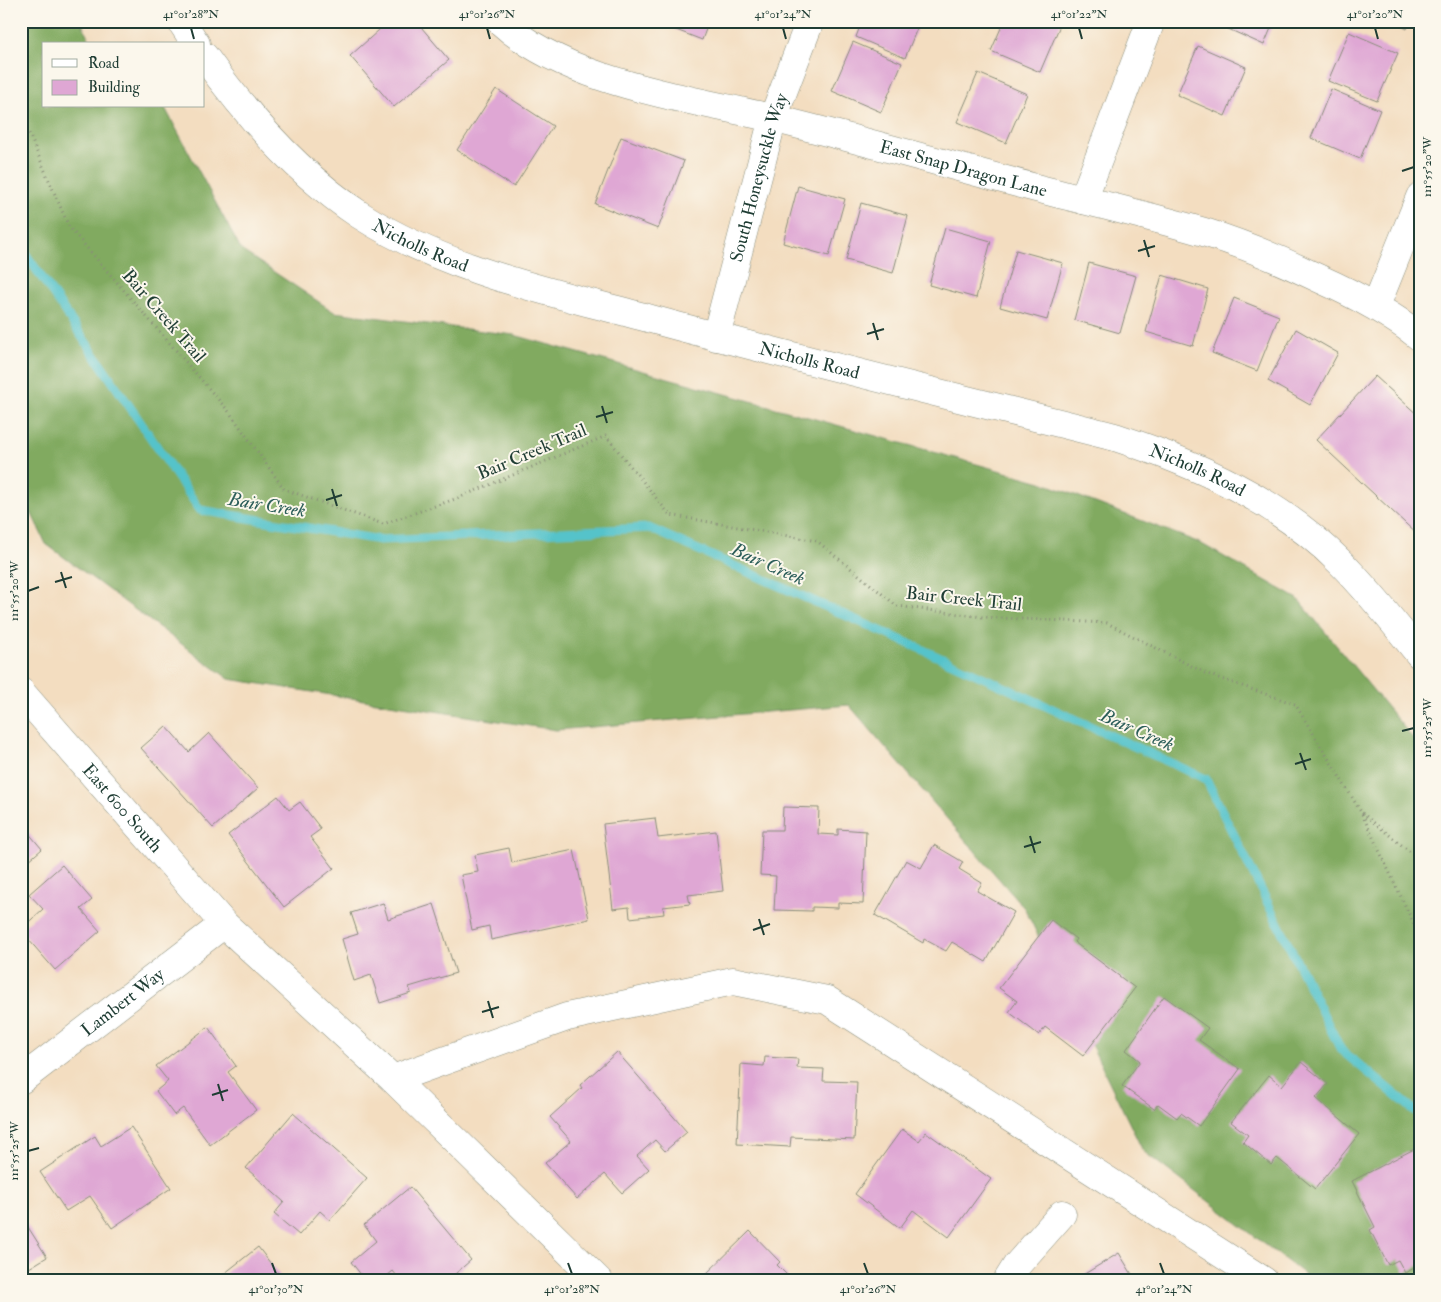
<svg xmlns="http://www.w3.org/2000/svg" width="1441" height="1302" viewBox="0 0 1441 1302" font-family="'IM FELL Double Pica',serif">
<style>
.forest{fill:#81aa61;stroke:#50744a}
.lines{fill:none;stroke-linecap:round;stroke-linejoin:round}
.stream{stroke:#55c3ca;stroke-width:9}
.building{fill:#dfa7d4}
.minor-casing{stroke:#898d7a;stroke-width:29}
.path{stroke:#898d7a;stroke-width:3;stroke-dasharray:1 4;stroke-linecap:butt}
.minor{stroke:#fff;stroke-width:28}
.ticks{fill:none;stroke:#1f3d34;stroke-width:2}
.labels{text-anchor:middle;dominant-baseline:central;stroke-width:4;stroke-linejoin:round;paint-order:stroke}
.street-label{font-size:18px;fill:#1f3d34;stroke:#fbf7ec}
.water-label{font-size:19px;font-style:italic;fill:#2c5e5a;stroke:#fbf7ec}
.neatline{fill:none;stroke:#1f3d34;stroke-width:2}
.ticks-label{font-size:12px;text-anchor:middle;fill:#1f3d34}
</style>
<rect width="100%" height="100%" fill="#fbf7ec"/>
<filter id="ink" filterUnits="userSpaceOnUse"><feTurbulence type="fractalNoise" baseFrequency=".02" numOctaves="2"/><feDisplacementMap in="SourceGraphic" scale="10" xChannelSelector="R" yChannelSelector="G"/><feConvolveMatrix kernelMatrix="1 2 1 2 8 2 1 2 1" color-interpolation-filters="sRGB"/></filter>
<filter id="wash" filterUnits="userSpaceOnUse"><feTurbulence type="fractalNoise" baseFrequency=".0096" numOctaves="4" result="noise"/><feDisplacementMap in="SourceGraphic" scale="20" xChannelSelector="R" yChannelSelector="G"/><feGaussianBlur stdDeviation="1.12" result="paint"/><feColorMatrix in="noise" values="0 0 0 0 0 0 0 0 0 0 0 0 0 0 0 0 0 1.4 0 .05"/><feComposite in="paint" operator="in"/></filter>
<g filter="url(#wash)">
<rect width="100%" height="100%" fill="#f3ddc0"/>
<!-- forest -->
<path class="forest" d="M21,21H81L91,44H44V106H164L241,250L334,312L514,335L1041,482L1200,543L1298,599L1420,747V1281H1313L1143,1151L1025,909L849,705L556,730L229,679L46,544L21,491Z"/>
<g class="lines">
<!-- stream -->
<path class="stream" d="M21,247L200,510L380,540L649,528L910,644L1206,779L1341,1050L1420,1115"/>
</g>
<g id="blocks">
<!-- building -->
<g class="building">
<path d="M389,21H416L449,60L394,107L350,56Z"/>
<path d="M653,21H709L702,40Z"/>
<path d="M862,21H920L905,58L856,37Z"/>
<path d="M1004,21H1056L1061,23L1040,72L991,51Z"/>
<path d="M1216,21H1274L1264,45L1215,23Z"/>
<path d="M1390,21H1411L1407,29Z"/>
<path d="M1349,32L1398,53L1377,101L1328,81Z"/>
<path d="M853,42L902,63L881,112L832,91Z"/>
<path d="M1198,46L1246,67L1225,116L1177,95Z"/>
<path d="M978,73L1027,94L1006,143L957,122Z"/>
<path d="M496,89L553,126L514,187L457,150Z"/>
<path d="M1331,89L1380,110L1360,159L1311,138Z"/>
<path d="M621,137L684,161L658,229L595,204Z"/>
<path d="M798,186L845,199L829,256L783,243Z"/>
<path d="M861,203L908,216L893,273L846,260Z"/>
<path d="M945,228L991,241L976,298L929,285Z"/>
<path d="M1016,250L1063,263L1047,320L1000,307Z"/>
<path d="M1089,263L1136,276L1120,333L1074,320Z"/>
<path d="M1162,275L1208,289L1193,346L1146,332Z"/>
<path d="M1234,298L1279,316L1257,371L1212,353Z"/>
<path d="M1296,329L1338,353L1310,405L1268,381Z"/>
<path d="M1375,376L1420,417V537L1316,440Z"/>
<path d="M166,726L189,752L209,733L258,788L213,828L141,748Z"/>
<path d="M278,796L289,810L300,802L321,829L310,837L334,868L284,907L228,835Z"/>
<path d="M783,807L819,808L818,834L838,835V829L866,831L863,904L838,903V908L812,907V911L774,910L776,876L760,875L762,830H782Z"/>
<path d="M655,818L658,838L716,831L723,891L688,895L690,904L663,907L664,914L630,918L629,907L613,909L603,824Z"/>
<path d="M21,824L42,849L21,867Z"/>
<path d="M934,845L963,862L959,869L982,883L977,891L1014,912L986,962L952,942L946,951L924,939L923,943L875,915L906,860L921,868Z"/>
<path d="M509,848L512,863L574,850L589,919L491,940L489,926L472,930L461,875L478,872L475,855Z"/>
<path d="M62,865L92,900L81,909L100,931L55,970L21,931V929L43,909L29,894Z"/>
<path d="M383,903L388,919L434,904L456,973L409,987L411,993L380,1003L371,975L354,981L342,939L358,934L351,913Z"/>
<path d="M1051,920L1076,939L1074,942L1135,988L1083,1056L1045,1027L1039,1035L1009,1012L1017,1001L999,988Z"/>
<path d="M1164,996L1208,1028L1199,1040L1240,1069L1199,1126L1181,1113L1177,1118L1158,1104L1154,1109L1122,1086L1140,1061L1126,1050Z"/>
<path d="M208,1027L236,1066L228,1072L256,1110L210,1145L183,1108L174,1115L156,1091L168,1081L156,1066Z"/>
<path d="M617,1052L687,1132L665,1151L655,1140L637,1156L649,1169L622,1193L605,1174L577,1199L545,1163L571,1141L550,1117L582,1088L580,1085Z"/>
<path d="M765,1057L798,1059L797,1068L824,1069L823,1081L857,1082L854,1140L791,1137L790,1147L737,1144L741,1064L764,1066Z"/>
<path d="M1301,1062L1328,1084L1316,1098L1359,1134L1315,1189L1277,1158L1271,1165L1243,1142L1248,1135L1231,1122L1269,1075L1282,1086Z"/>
<path d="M293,1113L367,1178L330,1220L320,1211L299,1235L274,1214L284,1202L246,1168Z"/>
<path d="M131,1127L171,1188L112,1228L90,1196L66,1211L40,1172L95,1136L101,1146Z"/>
<path d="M902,1129L919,1141L926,1132L991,1179L949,1237L913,1210L900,1228L855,1194Z"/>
<path d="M1420,1146V1265L1405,1273L1398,1260L1388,1265L1370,1230L1375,1227L1352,1181Z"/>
<path d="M410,1187L471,1260L447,1281H401L393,1271L381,1281H366L351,1262L376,1241L364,1225Z"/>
<path d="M21,1216L47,1257L21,1273Z"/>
<path d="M750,1231L780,1262L777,1265L788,1276L784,1281H702L701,1279Z"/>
<path d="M258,1247L284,1281H215Z"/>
<path d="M1119,1253L1136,1281H1073Z"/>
</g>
</g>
</g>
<g filter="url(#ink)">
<use href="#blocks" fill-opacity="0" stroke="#898d7a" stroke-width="1"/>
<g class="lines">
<defs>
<g id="minor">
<path d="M181,21L196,44"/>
<path id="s1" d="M500,21C567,83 684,97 771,118C858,139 945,164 1032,187C1090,202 1147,215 1204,232C1243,244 1281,260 1318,278C1354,294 1389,312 1420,337"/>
<path id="s2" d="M204,56C247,116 298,174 360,215C448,271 552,292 651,319C805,361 961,398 1115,437C1197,464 1278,500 1340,562C1369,591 1394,623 1420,655"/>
<path d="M1083,200L1151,21"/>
<path d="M1376,306L1420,197"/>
<path id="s3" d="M716,337L773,118L810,21"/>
<path id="s4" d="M21,692L224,924L393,1079L599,1281"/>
<path d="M393,1079L567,1017L733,981L827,1000L1264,1281"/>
<path id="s5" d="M21,1080L224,924"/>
<path d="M1007,1281L1017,1265L1062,1214"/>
</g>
</defs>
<!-- minor casing -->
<use href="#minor" class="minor-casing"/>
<!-- path -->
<g class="path">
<path d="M21,115L69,227L230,413L284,489L383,524L458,498L606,436L670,515L817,541L897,606L983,617L1107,623L1207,674L1295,704L1361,812L1420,937"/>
<path d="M1362,813L1420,860"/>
</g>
<!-- minor -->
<use href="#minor" class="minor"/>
</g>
</g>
<!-- ticks -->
<path class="ticks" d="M191,28L194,39M487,28L490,39M783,28L786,39M1079,28L1082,39M1375,28L1378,39M1402,171L1414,167M1144,240L1149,257M1138,251L1155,246M873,323L878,340M867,334L884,329M602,406L607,423M596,417L613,412M332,489L337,506M326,500L342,495M61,572L66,588M55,582L72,577M28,591L39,587M1402,731L1414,728M1300,753L1306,770M1295,764L1311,759M1030,836L1035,853M1024,847L1041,842M759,919L764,935M753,930L770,924M488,1001L493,1018M482,1012L499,1007M218,1084L223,1101M212,1095L228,1090M28,1151L39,1148M272,1263L276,1274M568,1263L572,1274M864,1263L868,1274M1160,1263L1164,1274"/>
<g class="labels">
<!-- street labels -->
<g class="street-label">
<text stroke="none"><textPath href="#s1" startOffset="490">East Snap Dragon Lane</textPath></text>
<text stroke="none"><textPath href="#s3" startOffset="165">South Honeysuckle Way</textPath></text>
<text stroke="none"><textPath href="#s2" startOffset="292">Nicholls Road</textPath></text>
<text transform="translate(164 316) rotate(49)">Bair Creek Trail</text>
<text stroke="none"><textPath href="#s2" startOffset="698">Nicholls Road</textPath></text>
<text transform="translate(532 452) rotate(-23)">Bair Creek Trail</text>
<text stroke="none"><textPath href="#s2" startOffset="1102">Nicholls Road</textPath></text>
<text transform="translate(964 599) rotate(6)">Bair Creek Trail</text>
<text stroke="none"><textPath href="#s4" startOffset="154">East 600 South</textPath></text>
<text stroke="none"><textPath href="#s5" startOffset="128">Lambert Way</textPath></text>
</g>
<!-- water labels -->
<g class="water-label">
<text transform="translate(267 505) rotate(9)">Bair Creek</text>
<text transform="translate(768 564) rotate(24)">Bair Creek</text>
<text transform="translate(1137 730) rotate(24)">Bair Creek</text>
</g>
</g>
<!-- margin -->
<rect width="1441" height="1302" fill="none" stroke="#fbf7ec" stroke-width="55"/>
<!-- legend -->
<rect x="42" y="42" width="162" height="65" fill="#fbf7ec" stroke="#a3ada2"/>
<rect x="52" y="59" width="25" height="8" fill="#ffffff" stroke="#a3ada2"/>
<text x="88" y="68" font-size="15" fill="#1f3d34">Road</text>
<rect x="52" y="80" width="25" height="15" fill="#dfa7d4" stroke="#a3ada2"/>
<text x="88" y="92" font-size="15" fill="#1f3d34">Building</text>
<rect x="28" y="28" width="1386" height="1246" class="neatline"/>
<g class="ticks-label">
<text x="191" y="18">41°01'28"N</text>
<text x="487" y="18">41°01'26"N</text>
<text x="783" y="18">41°01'24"N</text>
<text x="1079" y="18">41°01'22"N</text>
<text x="1375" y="18">41°01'20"N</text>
<text transform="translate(1427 167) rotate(-90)" y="4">111°55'20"W</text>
<text transform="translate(14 591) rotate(-90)" y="4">111°55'20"W</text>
<text transform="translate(1427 728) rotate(-90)" y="4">111°55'25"W</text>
<text transform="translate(14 1151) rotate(-90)" y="4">111°55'25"W</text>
<text x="276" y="1293">41°01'30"N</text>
<text x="572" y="1293">41°01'28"N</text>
<text x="868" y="1293">41°01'26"N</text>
<text x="1164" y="1293">41°01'24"N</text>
</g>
</svg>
